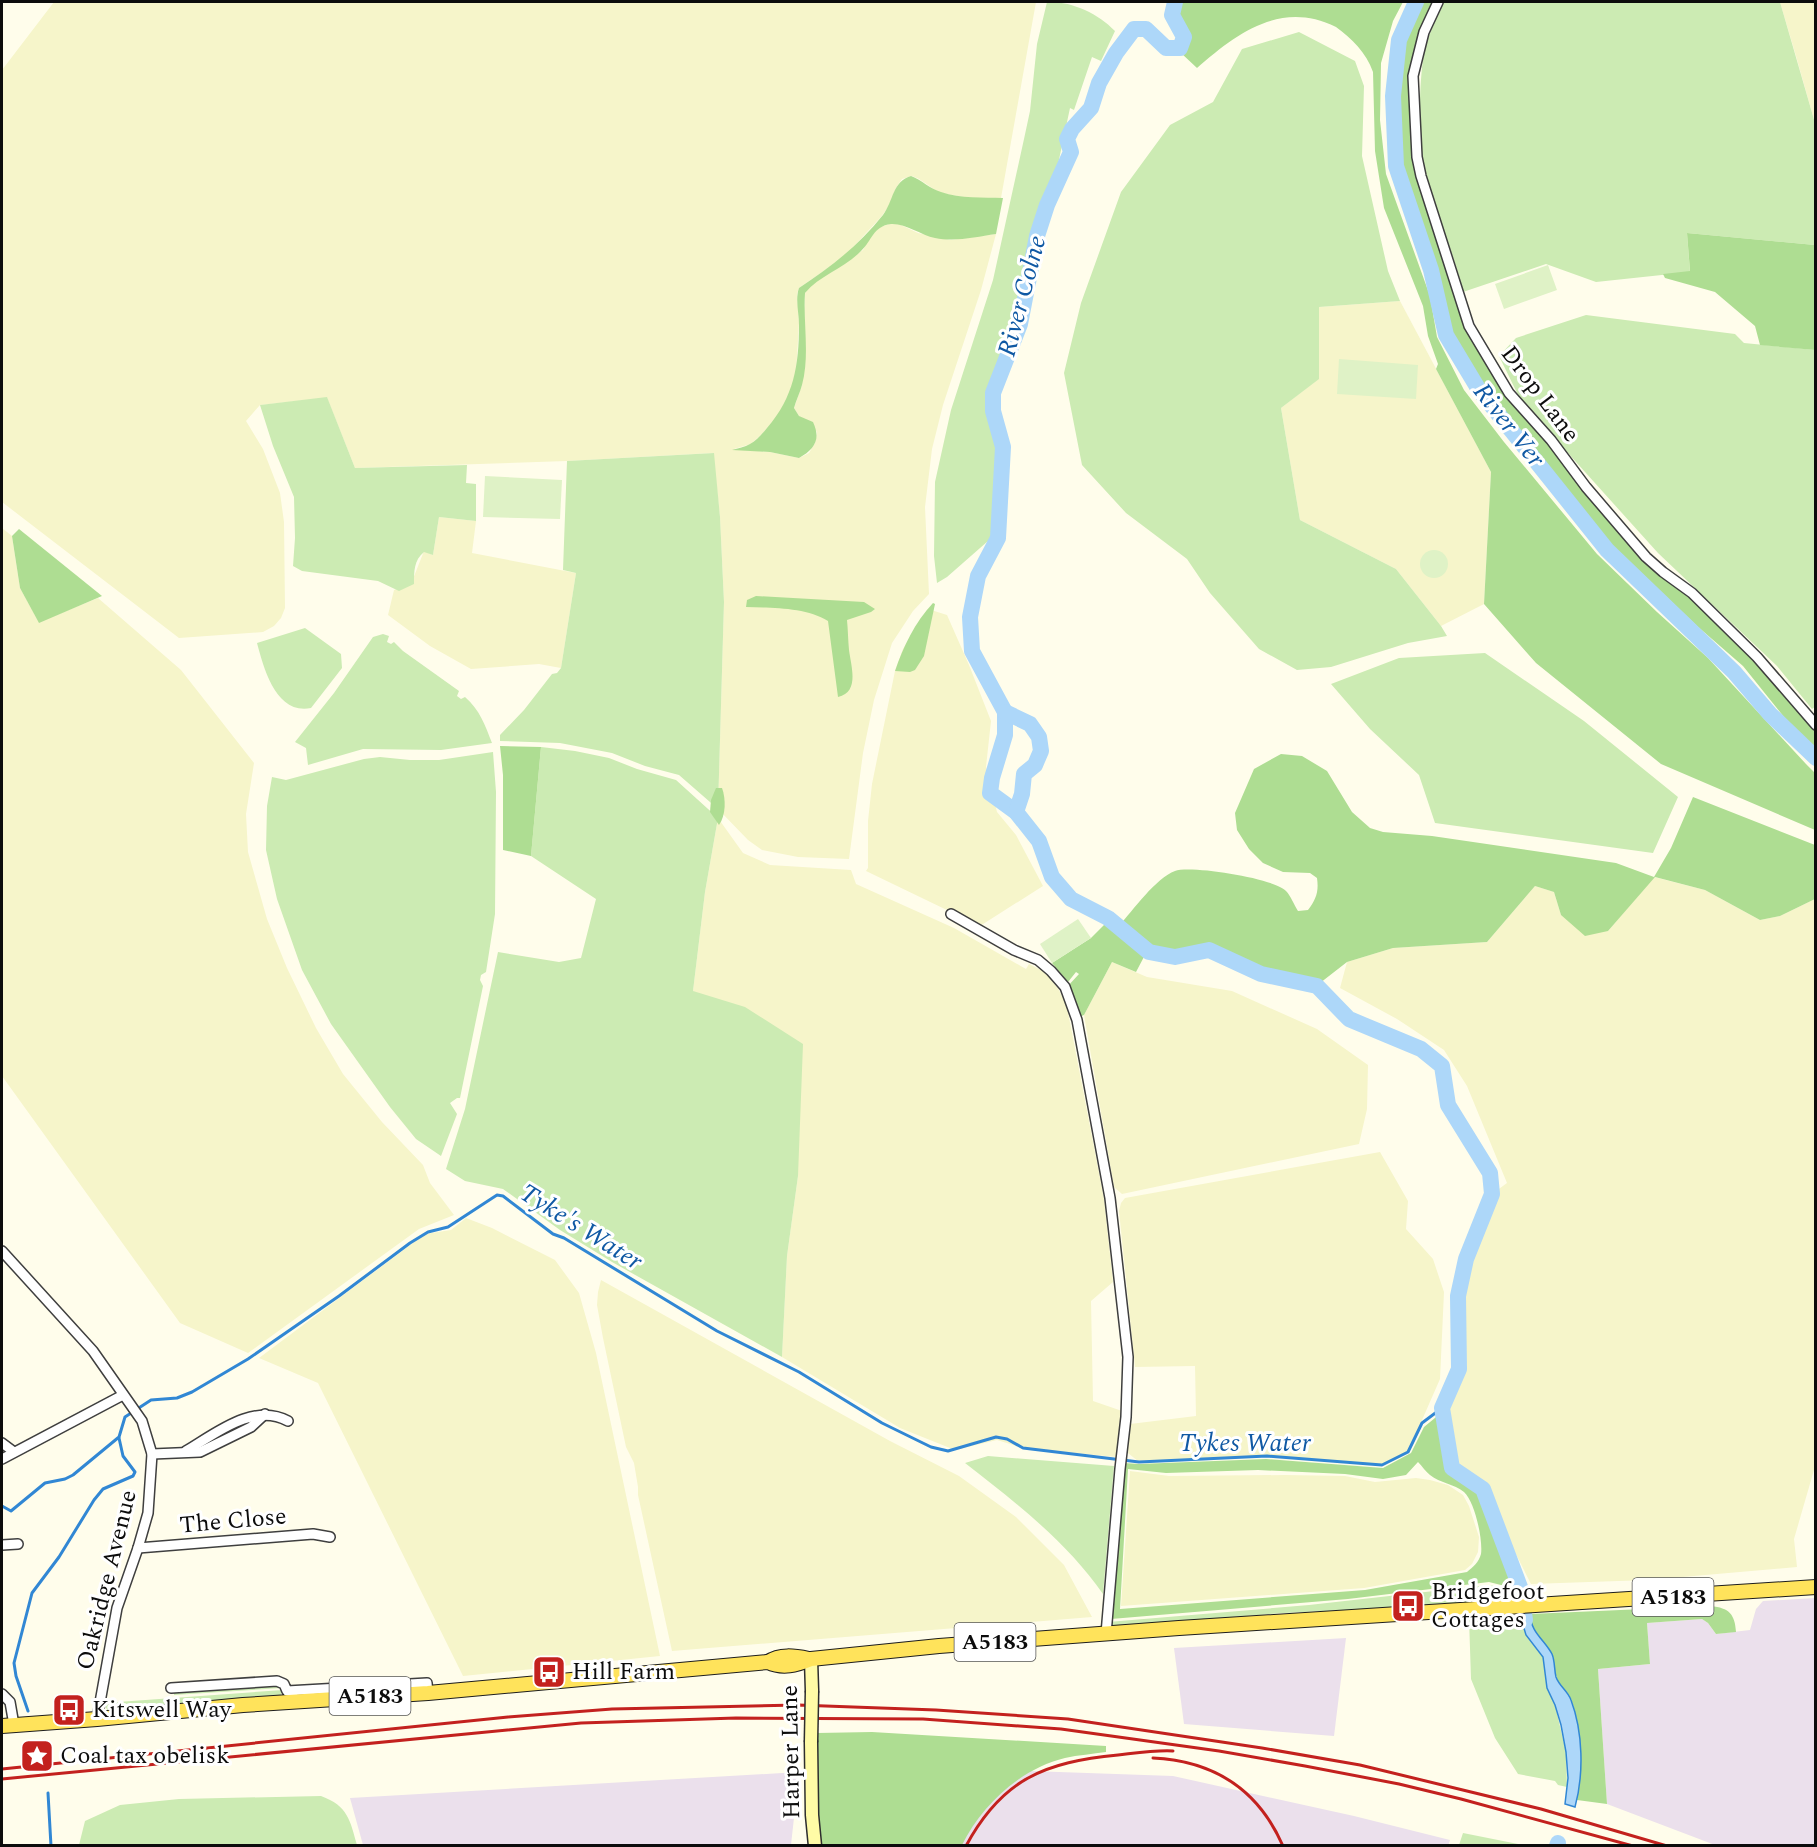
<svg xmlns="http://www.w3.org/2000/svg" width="1817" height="1847" viewBox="0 0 1817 1847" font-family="Spectral,serif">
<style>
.industrial{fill:#ebe0ec}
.farmland{fill:#f6f5ca}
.green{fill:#ccebb3}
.forest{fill:#aedd92;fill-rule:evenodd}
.pitch{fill:#dff2c6}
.water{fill:#add7f9;stroke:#3187d4;stroke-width:1.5}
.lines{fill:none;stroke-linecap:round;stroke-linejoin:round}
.stream{stroke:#3187d4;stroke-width:3}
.river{stroke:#add7f9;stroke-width:16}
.minor-casing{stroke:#3f3f3f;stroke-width:12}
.secondary-casing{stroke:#2e2e2e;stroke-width:15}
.primary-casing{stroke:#1d1d1d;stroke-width:16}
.minor{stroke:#fff;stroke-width:9}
.secondary{stroke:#fffba6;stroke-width:12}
.primary{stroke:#ffe35b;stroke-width:14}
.rail{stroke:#c3211e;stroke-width:3}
.secondary-bridge-casing{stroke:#2e2e2e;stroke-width:15;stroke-linecap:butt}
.secondary-bridge{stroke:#fffba6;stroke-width:12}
.labels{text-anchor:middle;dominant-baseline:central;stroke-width:6;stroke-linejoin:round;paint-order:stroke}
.shield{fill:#fff;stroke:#555;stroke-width:1.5}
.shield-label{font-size:22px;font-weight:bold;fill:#0c0c0c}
.street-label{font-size:24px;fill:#0c0c0c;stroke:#fff}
.poi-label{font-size:24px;fill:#0c0c0c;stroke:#fff;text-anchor:start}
.water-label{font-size:26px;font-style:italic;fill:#1059a4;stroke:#fff}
</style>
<rect width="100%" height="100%" fill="#fffdeb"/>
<!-- industrial -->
<g class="industrial">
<path d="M1815,1598V1845H1715L1607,1804L1598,1669L1650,1664L1647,1623L1702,1619L1708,1623L1716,1634L1750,1630L1756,1609L1763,1601Z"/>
<path d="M1346,1638L1334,1736L1184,1724L1174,1648Z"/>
<path d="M1004,1770L1173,1776L1354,1816L1450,1840L1448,1846L832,1845Z"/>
<path d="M799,1772L791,1845H363L350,1798Z"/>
</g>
<!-- farmland -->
<g class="farmland">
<path d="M54,2H1036L1001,198H969L951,195L938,192L919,179L912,176L902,179L896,188L889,206L881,217L844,257L799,288L797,294L799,323L796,375L789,395L778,416L762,434L751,444L734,449L770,452L799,458L809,453L815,443L817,432L799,416L794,408L802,385L805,293L812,284L863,250L870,236L880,227L889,224H899L918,233L950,240L996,234L981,290L943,405L932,449L925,507L929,594L913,611L892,643L874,700L863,753L849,859L798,857L762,850L748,840L718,809L724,602L720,517L713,453L567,461L355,468L327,398L260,405L246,421L263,449L280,493L284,522L285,608L281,618L274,626L263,632L179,638L2,502V70Z"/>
<path d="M1780,2H1815V123L1796,56Z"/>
<path d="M1400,301L1491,472L1484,604L1441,626L1396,569L1300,520L1281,408L1318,379L1319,307Z"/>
<path d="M439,517L476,521L472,553L576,573L561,668L539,664L471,669L430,646L388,615L394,590L411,584L424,551L433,555Z"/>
<path d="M2,528L12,536L20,588L39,622L98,598L181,670L254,763L246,814L248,852L267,919L287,968L316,1028L343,1074L382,1122L423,1165L430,1183L454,1215L419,1229L248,1353L180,1323L2,1076Z"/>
<path d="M928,609L947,615L969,665L991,721L986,767L997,812L1016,835L1043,886L980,926L866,871L868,868V821L872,784L895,671L903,649Z"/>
<path d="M718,818L743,853L770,865L851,870L856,884L954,928L1026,969L1029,964L1045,972L1059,990L1067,1007L1104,1199L1113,1282L1091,1301L1093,1401L1122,1411L1116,1457L1023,1448L997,1440L955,1450L900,1428L782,1357L787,1256L798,1176L693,991L705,892Z"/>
<path d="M1654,877L1705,890L1760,920L1780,916L1815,899L1816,1463L1794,1539L1797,1567L1648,1580L1531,1584L1483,1489L1452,1468L1442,1408L1459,1369L1458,1296L1466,1259L1492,1194L1507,1183L1467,1086L1444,1050L1397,1019L1340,988L1347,962L1393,948L1487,942L1535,886L1554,892L1561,915L1608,931Z"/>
<path d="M1112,962L1147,977L1232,991L1317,1029L1368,1065L1367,1109L1359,1144L1122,1194L1114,1187L1084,1015Z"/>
<path d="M1380,1152L1408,1201L1406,1229L1433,1259L1444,1292L1440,1379L1408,1452L1382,1465L1267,1456L1139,1462L1128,1453L1130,1424L1196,1416L1195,1366L1135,1367L1119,1211L1121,1203L1125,1198Z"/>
<path d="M466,1218L492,1228L555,1260L579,1293L596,1353L660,1656L463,1676L318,1383L259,1358L425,1234L451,1230Z"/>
<path d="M601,1280L890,1441L959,1476L1016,1517L1064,1565L1092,1617L672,1651L638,1495V1487L634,1463L626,1447L603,1338L597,1305L598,1292Z"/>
<path d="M1130,1471L1169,1476L1285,1475L1345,1476L1375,1482L1416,1478L1430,1480L1448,1485L1463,1495L1469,1506L1479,1537L1478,1552L1472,1564L1465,1570L1364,1588L1121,1606Z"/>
</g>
<!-- green -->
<g class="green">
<path d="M1047,2C1071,1 1098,13 1115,31L1101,61L1092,57L1074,110L1070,108L1054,183L1039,221L1016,324L993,383L990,397L992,418L1000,446L996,534L947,577L937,583L934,556L935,482L951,410L993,280L1024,139L1030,111L1037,44Z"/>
<path d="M1444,2H1780L1815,123V245L1687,233L1690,272L1596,282L1546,264L1463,292C1454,252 1436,215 1424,175C1417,152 1419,67 1426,44C1431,29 1438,15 1444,2Z"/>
<path d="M1299,32L1355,61L1364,86L1362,156L1388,271L1400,301L1319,307V379L1281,408L1300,520L1396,569L1441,626L1447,636L1408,643L1331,667L1297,670L1259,649L1210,593L1187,559L1126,513L1082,465L1064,373L1081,303L1121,192L1170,125L1213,102L1242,49Z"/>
<path d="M1586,315L1735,334L1744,343L1815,350L1816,706L1812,709L1777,666L1658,553L1521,401L1499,356L1516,338Z"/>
<path d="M327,397L355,468L467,465L466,483L476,484V521L439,517L433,555L424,552C414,560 414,571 414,584L399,591L378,581L302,571L293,566L295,538L294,497L273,446L260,405Z"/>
<path d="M714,453L720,517L724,602L718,809L679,775L645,766L612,753L560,743L500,741V735L524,710L552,674L557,673L561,668L576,573L563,570L567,461Z"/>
<path d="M305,628L341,654L342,668L311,708C276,715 264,669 257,643Z"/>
<path d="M383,634L389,636L387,642L391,644L394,642L403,651L459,691L457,696L461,699L465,697C480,710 485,725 492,743L441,750L363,749L308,765L306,748L295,742L334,693L373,637Z"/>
<path d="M1485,653L1584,721L1678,797L1653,853L1435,823L1419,775L1370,729L1331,684L1399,658Z"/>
<path d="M541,747L575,751L609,758L637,769L676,780L718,818L705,892L693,991L745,1007L803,1044L798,1176L787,1256L782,1357L612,1262L560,1230L503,1189L465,1181L446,1169L465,1109L498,952L559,962L581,958L596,899L531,856Z"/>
<path d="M493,752L496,792L495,914L486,972L481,975L480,980L483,986L460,1098H457L450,1103L457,1114L441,1156L416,1139L390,1107L331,1024L302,970L277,899L266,850L267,806L272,777L286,780L364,759L380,757L410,760H439Z"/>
<path d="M988,1456L1114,1466L1103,1594C1067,1542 1014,1501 965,1463Z"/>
<path d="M1488,1585L1500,1587L1511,1593L1513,1602L1284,1613L1114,1626L1108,1622L1309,1605Z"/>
<path d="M1520,1615L1526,1635L1543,1657L1547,1688L1555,1705L1566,1752L1567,1787L1558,1785L1555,1781L1518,1774L1495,1738L1471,1679L1469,1618Z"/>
<path d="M277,1685L281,1688L174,1695V1692Z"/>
<path d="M283,1690L280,1696L110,1712L106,1708L104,1703Z"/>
<path d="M321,1796C348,1806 350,1820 357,1845H79L85,1821L120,1805L179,1799Z"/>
<path d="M1463,1833L1523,1845H1459Z"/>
</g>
<!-- forest -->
<g class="forest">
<path d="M1179,2H1403L1393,21L1381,63L1380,120L1386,174L1430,296L1437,337L1464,390L1504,442L1597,554L1657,612L1708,658L1806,764L1815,773V830L1661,764L1536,663L1484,604L1491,472L1436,369L1438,364L1428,336L1423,306L1384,208L1375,151L1373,72C1366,52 1352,39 1336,27C1281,0 1237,33 1197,68L1181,53L1187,36L1177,15Z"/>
<path d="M1419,2H1436L1418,49L1416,157L1467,327L1488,367L1510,400L1545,438L1596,506L1655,572L1692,599L1774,680L1815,732V749L1784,717L1743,666L1697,626L1612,545L1554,473L1512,426L1467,366L1452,336L1434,273L1399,166L1396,96L1401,41Z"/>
<path d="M911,176C922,180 930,189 941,192C961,199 983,197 1003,198L996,234C976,237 955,242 935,238C921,235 905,223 891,224C873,226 872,241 861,251C845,268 820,275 805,293C803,323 810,355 802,385C800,393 796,400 794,408L799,416L813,422C821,439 815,449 799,458L770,452L732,450C738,448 745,447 750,444C756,441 762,434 767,428C794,397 799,365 799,325C799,313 795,299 799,288C831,267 859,245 883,215C894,200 892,182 911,176Z"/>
<path d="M1687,233L1815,245V350L1760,345L1755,326L1715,292L1665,278L1663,274L1690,271Z"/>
<path d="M19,529L102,596L39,623L20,588L12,536Z"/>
<path d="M756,596L864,602L875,609L871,612L847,620C848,630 848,640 849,650C851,666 860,692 838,697L828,621C806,607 772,608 746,607L747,600Z"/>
<path d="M933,603L935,604L924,656L915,670L910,672L895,671C903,647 915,622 933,603Z"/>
<path d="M500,746L541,747L531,856L503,850V775Z"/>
<path d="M1281,754L1302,756L1327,771L1352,812L1370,828L1383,832L1432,836L1616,863L1654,877L1671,848L1693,797L1815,845V899L1780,916L1760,920L1705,890L1655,877L1608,931L1585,936L1561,915L1554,892L1535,886L1487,942L1393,948L1347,962L1320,983L1286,976L1211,947L1179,954L1150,950L1119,926C1133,910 1156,878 1175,871C1190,865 1274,878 1286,891C1291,896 1294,905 1298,911L1308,910C1316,899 1319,892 1317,878L1310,873L1283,872L1263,863L1249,849L1237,830L1235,813L1254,769Z"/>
<path d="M716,788H722C726,799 726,815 719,825L710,812L711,800Z"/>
<path d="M1108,921L1146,953L1136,972L1112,962L1084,1015L1079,1017L1067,987L1079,974L1076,972L1068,982L1052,963L1091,938Z"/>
<path d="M1441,1413L1449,1470L1482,1491L1517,1589L1489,1582L1348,1599L1111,1619L1124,1463L1139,1464L1266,1459L1383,1468L1411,1453L1424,1427ZM1418,1462C1422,1466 1426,1472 1430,1475C1440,1483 1454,1484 1464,1492C1475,1502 1483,1540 1481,1554C1479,1562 1473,1567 1467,1572L1365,1590L1120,1609L1128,1469L1166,1473L1258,1470L1345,1474L1383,1479L1406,1475Z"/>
<path d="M1711,1606C1729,1608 1735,1614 1736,1632L1716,1634L1708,1623L1702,1619L1647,1623L1650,1664L1598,1669L1607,1804L1577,1800C1580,1767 1583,1731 1571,1699C1568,1691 1561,1688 1558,1681C1554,1671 1554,1660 1549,1650C1541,1636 1531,1633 1530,1614Z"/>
<path d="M872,1732L1106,1746V1752C1093,1754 1078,1755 1065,1758C1020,1769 982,1805 962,1845H821L816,1803L817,1733Z"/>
</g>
<!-- pitch -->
<g class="pitch">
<path d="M1548,265L1557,290L1504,309L1495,284Z"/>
<path d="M1339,359L1418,365L1416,399L1337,394Z"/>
<path d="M485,476L562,480L560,519L483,517Z"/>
<circle cx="1434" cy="564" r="14"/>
<path d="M1078,919L1091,938L1052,963L1040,944Z"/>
</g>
<!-- water -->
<path class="water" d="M1530,1614C1531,1633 1544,1639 1552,1654C1555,1661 1554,1669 1556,1677C1559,1686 1568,1691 1571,1700C1583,1732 1584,1774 1575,1807L1565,1804L1568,1778L1566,1752L1561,1725L1555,1705L1547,1688L1543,1657L1526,1635L1520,1615Z"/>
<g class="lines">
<!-- stream -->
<g class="stream">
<path d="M2,1506L11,1511L45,1483L65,1479L73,1475L119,1437L125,1417L151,1400L177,1398L192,1392L248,1359L339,1296L410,1243L428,1232L448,1227L497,1195L503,1196L553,1234L564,1238L717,1331L799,1372L882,1423L931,1447L948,1451L996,1437L1007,1439L1023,1448L1139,1462L1267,1456L1382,1465L1408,1452L1422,1423L1442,1408"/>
<path d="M28,1711L16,1676L14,1663L32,1593L59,1557L94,1500L103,1489L133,1476L135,1472L123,1456L119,1438"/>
<path d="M48,1793L51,1846"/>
</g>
<!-- river -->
<g class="river">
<path d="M1175,2L1172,15L1184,37L1180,48H1166L1146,29H1134L1116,53L1099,83L1091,108L1072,129L1067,139L1071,152L1047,205L1037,236L1020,324L993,393V411L1003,447L998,538L978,576L970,617L972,651L1005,712V735L992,778L990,793L1016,812L1039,841L1052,877L1071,899L1108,918L1149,952L1175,957L1209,950L1261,974L1317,986L1349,1019L1421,1049L1442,1066L1448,1105L1490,1173L1492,1194L1466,1259L1458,1296L1459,1369L1442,1408L1452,1468L1483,1489L1520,1587L1525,1620"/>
<path d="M1416,2L1399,40L1393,96L1396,166L1431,270L1446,335L1479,390L1607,550L1734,672L1770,714L1816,758"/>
<path d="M1005,712L1030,724L1039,737L1041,751L1035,765L1024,774L1022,794L1016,812"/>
<path d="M1557,1846L1558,1843"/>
</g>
<defs>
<g id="minor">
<path d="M1438,2L1424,32L1413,76L1417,157L1421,176L1469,326L1509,393L1551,440L1586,487L1646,557L1663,572L1692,593L1757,657L1816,725"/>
<path d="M951,914L1014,950L1038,960L1051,971L1065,987L1077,1020L1110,1198L1128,1357L1126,1417L1120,1469L1106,1634"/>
<path d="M2,1251L93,1351L142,1421L152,1454L148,1513L138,1548L117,1608L97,1719"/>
<path d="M2,1443L14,1452"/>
<path d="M186,1451C215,1434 253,1402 288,1421"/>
<path d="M152,1454L200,1452L251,1427L265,1414"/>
<path d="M2,1459L123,1395"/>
<path d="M2,1545L18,1544"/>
<path d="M138,1548L313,1534L330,1537"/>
<path d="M171,1688L277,1681L284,1684L287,1691L427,1683L428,1693"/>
<path d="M2,1694L10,1702L14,1725"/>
</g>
<g id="secondary">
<path d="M811,1659L812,1691"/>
<path d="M811,1742L812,1815L815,1846"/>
</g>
<g id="primary">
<path d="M768,1662C780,1654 794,1656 809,1659"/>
<path d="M2,1726L97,1719L243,1705L428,1693L768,1662C783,1669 796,1665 811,1659L939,1646L1179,1628L1816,1587"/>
</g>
</defs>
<!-- minor casing -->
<use href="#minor" class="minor-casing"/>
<!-- secondary casing -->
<use href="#secondary" class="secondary-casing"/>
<!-- primary casing -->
<use href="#primary" class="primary-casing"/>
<!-- minor -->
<use href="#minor" class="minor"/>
<!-- secondary -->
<use href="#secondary" class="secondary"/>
<!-- primary -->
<use href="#primary" class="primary"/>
<!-- rail -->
<g class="rail">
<path d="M1153,1758C1214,1761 1258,1789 1283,1846"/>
<path d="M2,1769L508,1717L612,1709L798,1705L936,1710L1068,1719L1262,1748L1360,1765L1541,1809L1667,1846"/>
<path d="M2,1779L581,1723L736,1718L923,1719L1061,1729L1219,1751L1305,1766L1399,1784L1461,1799L1633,1846"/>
<path d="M966,1846C1002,1779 1045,1762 1118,1755C1136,1753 1155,1750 1173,1751"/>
</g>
<defs>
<path id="secondary-bridge" d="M811,1742L812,1691"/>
</defs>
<!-- secondary-bridge casing -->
<use href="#secondary-bridge" class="secondary-bridge-casing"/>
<!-- secondary-bridge -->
<use href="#secondary-bridge" class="secondary-bridge"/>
</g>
<!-- icons -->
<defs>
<symbol id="bus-square" viewBox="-11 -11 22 22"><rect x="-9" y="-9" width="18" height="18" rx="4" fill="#c3211e" stroke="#fff"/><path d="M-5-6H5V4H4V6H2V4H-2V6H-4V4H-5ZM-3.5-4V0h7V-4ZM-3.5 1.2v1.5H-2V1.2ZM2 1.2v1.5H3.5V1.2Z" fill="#fff"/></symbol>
<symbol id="sight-square" viewBox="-11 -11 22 22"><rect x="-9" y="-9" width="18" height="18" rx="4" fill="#c3211e" stroke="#fff"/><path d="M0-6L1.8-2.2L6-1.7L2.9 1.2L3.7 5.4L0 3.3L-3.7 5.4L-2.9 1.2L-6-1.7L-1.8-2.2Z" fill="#fff"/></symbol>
</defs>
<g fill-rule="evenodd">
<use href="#bus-square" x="1389" y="1587" width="38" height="38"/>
<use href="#bus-square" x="530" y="1653" width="38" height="38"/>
<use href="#bus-square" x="50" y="1691" width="38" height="38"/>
<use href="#sight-square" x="18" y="1737" width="38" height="38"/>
</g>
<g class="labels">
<!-- shield labels -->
<g class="shield">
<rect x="1632.5" y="1578" width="81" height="38" rx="4.5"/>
<rect x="954.5" y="1623" width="81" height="38" rx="4.5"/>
<rect x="329.5" y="1677" width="81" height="38" rx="4.5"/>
</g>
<g class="shield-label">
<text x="1673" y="1597">A5183</text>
<text x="995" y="1642">A5183</text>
<text x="370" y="1696">A5183</text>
</g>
<!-- street labels -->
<g class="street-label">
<text transform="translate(1540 394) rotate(53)">Drop Lane</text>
<text transform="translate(233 1521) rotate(-5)">The Close</text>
<text transform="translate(107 1580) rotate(-76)">Oakridge Avenue</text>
<text transform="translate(791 1752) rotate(-91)">Harper Lane</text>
</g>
<!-- poi labels -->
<g class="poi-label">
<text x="1431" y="1592">Bridgefoot<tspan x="1431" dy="28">Cottages</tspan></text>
<text x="572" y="1672">Hill Farm</text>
<text x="92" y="1710">Kitswell Way</text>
<text x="60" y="1756">Coal tax obelisk</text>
</g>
<!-- water labels -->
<g class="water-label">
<text transform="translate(1022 296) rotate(-75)">River Colne</text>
<text transform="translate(1509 425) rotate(52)">River Ver</text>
<text transform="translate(581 1227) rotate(32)">Tyke's Water</text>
<text x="1245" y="1443">Tykes Water</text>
</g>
</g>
<!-- border -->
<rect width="1817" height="1847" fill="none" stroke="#0c0c0c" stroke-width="6"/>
</svg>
